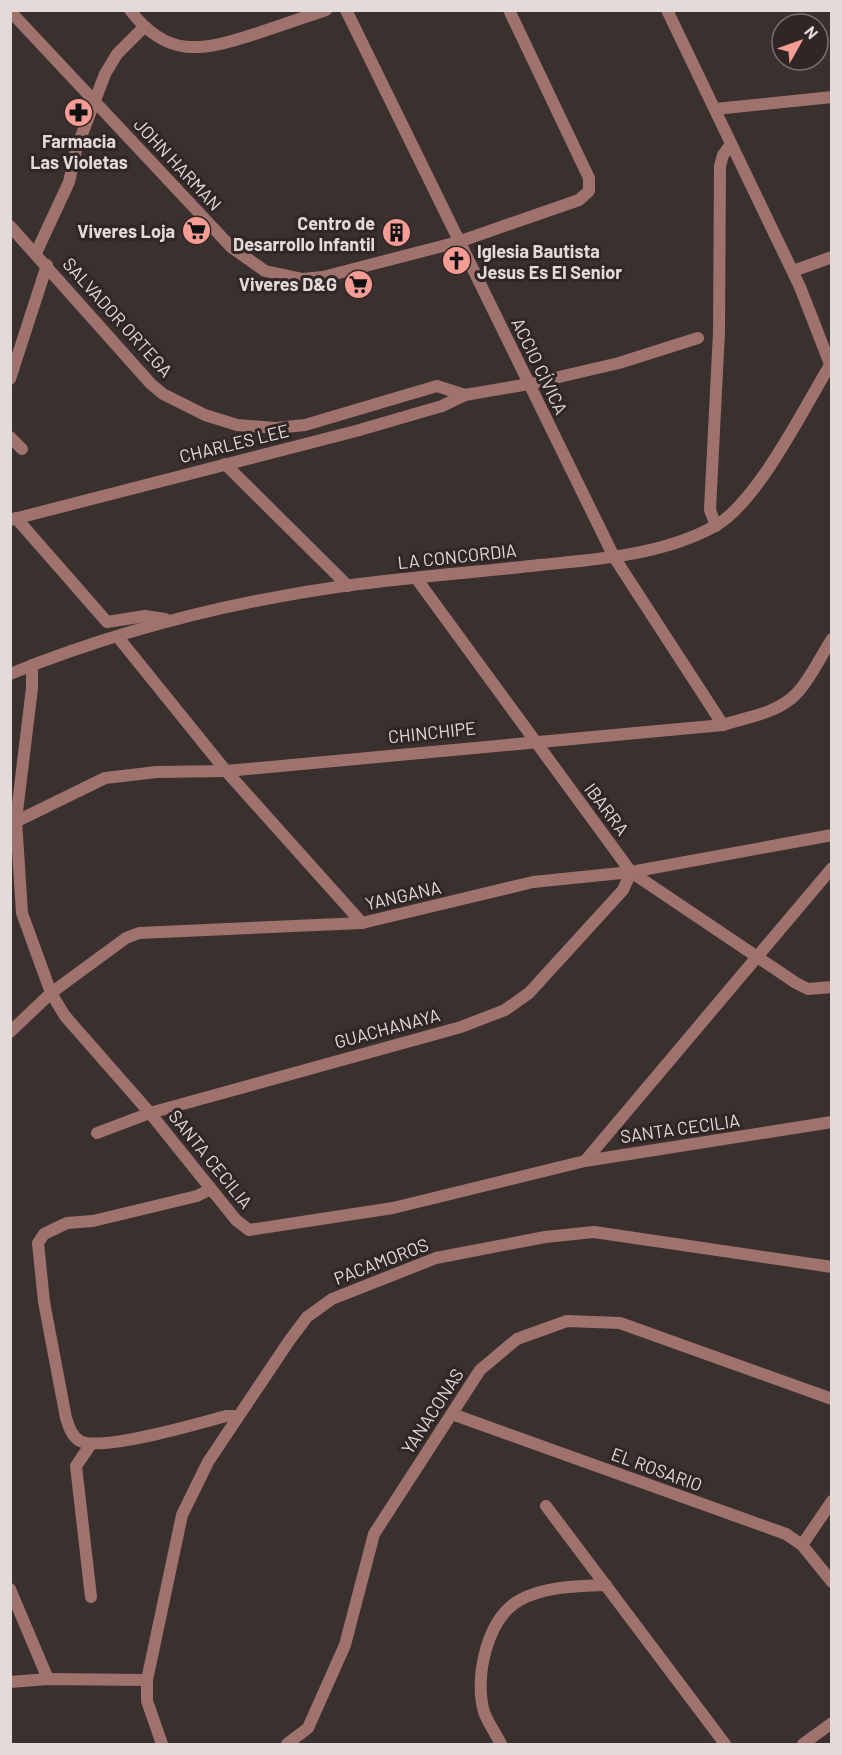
<svg xmlns="http://www.w3.org/2000/svg" width="842" height="1755" viewBox="0 0 842 1755" font-family="Barlow,sans-serif">
<style>
.lines{fill:none;stroke-linecap:round;stroke-linejoin:round}
.minor{stroke:#9f726e;stroke-width:12}
.tertiary{stroke:#9f726e;stroke-width:12}
.labels{text-anchor:middle;dominant-baseline:central;stroke-width:6;stroke-linejoin:round;paint-order:stroke}
.poi-label{font-size:18px;font-weight:bold;fill:#e2dbda;stroke:#302625;text-anchor:end}
.street-label{font-size:18px;fill:#e2dbda;stroke:#302625}
</style>
<rect width="100%" height="100%" fill="#3a302e"/>
<g class="lines">
<!-- minor -->
<g class="minor">
<path d="M130,10C167,59 202,51 255,34C278,26 302,18 326,10"/>
<path d="M346,10L614,557L723,725"/>
<path d="M667,10L800,287L832,369"/>
<path d="M10,11L231,247L265,271L303,279L323,277L458,242L579,200L589,191V178L509,10"/>
<path d="M715,109L832,97"/>
<path d="M10,226L151,384L163,394L205,415L237,425L276,428L305,425L437,386L465,395L529,384L619,363L698,338"/>
<path d="M36,253L69,182L76,150L105,74L117,54L143,28"/>
<path d="M793,271L832,257"/>
<path d="M10,379L47,265"/>
<path d="M10,437L22,449"/>
<path d="M225,464L348,586"/>
<path d="M16,518L107,622L145,616L165,619"/>
<path d="M10,520L356,431L442,406L465,395"/>
<path d="M716,526L710,510L719,332L720,166L723,155L731,144"/>
<path d="M416,578L631,872L796,983L808,989L832,987"/>
<path d="M117,636L226,771L362,923"/>
<path d="M32,665V688L16,820L22,913L51,993L65,1016L150,1113L236,1220L249,1230L393,1208L585,1161L832,1122"/>
<path d="M10,674C119,630 234,601 351,585C414,577 477,572 540,565C598,559 663,555 715,526C757,503 804,408 830,365"/>
<path d="M11,824L105,778L157,772L226,771L723,725C747,717 778,713 796,694C810,680 820,657 832,639"/>
<path d="M10,1032L51,993L126,938L139,933L362,923L533,882L631,872L832,835"/>
<path d="M97,1133L150,1113L461,1027L505,1010L529,993L623,890L631,872"/>
<path d="M585,1161L832,868"/>
<path d="M211,1189L197,1196L93,1221L67,1223L44,1234L38,1243L44,1302L66,1418C69,1426 71,1436 80,1441C101,1452 200,1423 226,1416H238"/>
<path d="M452,1414L786,1534L802,1545L832,1582"/>
<path d="M91,1444L76,1466L91,1597"/>
<path d="M546,1506L725,1744"/>
<path d="M802,1545L832,1501"/>
<path d="M10,1589L48,1679"/>
<path d="M147,1680V1701L162,1744"/>
<path d="M287,1744L308,1728L345,1645L374,1534L480,1370L517,1339L567,1321L620,1323L832,1399"/>
<path d="M501,1744C496,1734 488,1723 484,1712C474,1677 487,1618 520,1600C545,1586 579,1586 606,1585"/>
<path d="M803,1744L832,1723"/>
</g>
<!-- tertiary -->
<path class="tertiary" d="M10,1682L48,1679L147,1680L182,1515L208,1462L289,1341L307,1317L332,1299L436,1258L545,1237L594,1232L832,1267"/>
</g>
<!-- icons -->
<defs>
<symbol id="pharmacy-disc" viewBox="-11 -11 22 22"><circle r="9.5" fill="#f59c94" stroke="#302625"/><path d="M-2-6h4v4h4v4h-4v4h-4v-4h-4v-4h4Z" fill="#111"/></symbol>
<symbol id="supermarket-disc" viewBox="-11 -11 22 22"><circle r="9.5" fill="#f59c94" stroke="#302625"/><path d="M-6-5.5h2.5l.6 2H6L4.5 2H-2.5L-4.4-4H-6ZM-1.5 3.2a1.3 1.3 0 1 0 .1 0ZM3 3.2a1.3 1.3 0 1 0 .1 0Z" fill="#111"/></symbol>
<symbol id="building-disc" viewBox="-11 -11 22 22"><circle r="9.5" fill="#f59c94" stroke="#302625"/><path d="M-4-6H4V6H1V3H-1V6H-4ZM-2.5-4.3h1.7v1.8h-1.7ZM.8-4.3h1.7v1.8H.8ZM-2.5-1h1.7V.8h-1.7ZM.8-1h1.7V.8H.8Z" fill="#111"/></symbol>
<symbol id="church-disc" viewBox="-11 -11 22 22"><circle r="9.5" fill="#f59c94" stroke="#302625"/><path d="M-1.2-6h2.4v3.5h3.3v2.4h-3.3V6h-2.4V-.1h-3.3v-2.4h3.3Z" fill="#111"/></symbol>
</defs>
<g fill-rule="evenodd">
<use href="#pharmacy-disc" x="62" y="96" width="33" height="33"/>
<use href="#supermarket-disc" x="180" y="214" width="33" height="33"/>
<use href="#building-disc" x="380" y="216" width="33" height="33"/>
<use href="#church-disc" x="440" y="244" width="33" height="33"/>
<use href="#supermarket-disc" x="342" y="268" width="33" height="33"/>
</g>
<g class="labels">
<!-- poi labels -->
<g class="poi-label">
<text x="79" y="141" text-anchor="middle">Farmacia<tspan x="79" dy="21">Las Violetas</tspan></text>
<text x="375" y="223">Centro de<tspan x="375" dy="21">Desarrollo Infantil</tspan></text>
<text x="175" y="231">Viveres Loja</text>
<text x="477" y="251" text-anchor="start">Iglesia Bautista<tspan x="477" dy="21">Jesus Es El Senior</tspan></text>
<text x="337" y="284">Viveres D&amp;G</text>
</g>
<!-- street labels -->
<g class="street-label">
<text transform="translate(178 164) rotate(47)">JOHN HARMAN</text>
<text transform="translate(118 317) rotate(48)">SALVADOR ORTEGA</text>
<text transform="translate(540 366) rotate(64)">ACCIO CÍVICA</text>
<text transform="translate(234 443) rotate(-14)">CHARLES LEE</text>
<text transform="translate(457 556) rotate(-6)">LA CONCORDIA</text>
<text transform="translate(432 732) rotate(-6)">CHINCHIPE</text>
<text transform="translate(607 809) rotate(53)">IBARRA</text>
<text transform="translate(403 895) rotate(-13)">YANGANA</text>
<text transform="translate(387 1028) rotate(-15)">GUACHANAYA</text>
<text transform="translate(680 1128) rotate(-8)">SANTA CECILIA</text>
<text transform="translate(211 1159) rotate(51)">SANTA CECILIA</text>
<text transform="translate(381 1261) rotate(-21)">PACAMOROS</text>
<text transform="translate(432 1411) rotate(-57)">YANACONAS</text>
<text transform="translate(657 1469) rotate(20)">EL ROSARIO</text>
</g>
</g>
<!-- border -->
<rect width="842" height="1755" fill="none" stroke="#e2dbda" stroke-width="24"/>
<!-- north arrow -->
<g transform="translate(800 42) rotate(50)"><circle r="28" fill="#302625" stroke="#776e6d" stroke-width="1.5"/>
<path d="M0-4.5L10 22L0 15L-10 22Z" fill="#f59c94"/>
<text y="-9" font-size="16" font-weight="bold" text-anchor="middle" fill="#e2dbda">N</text>
</g>
</svg>
